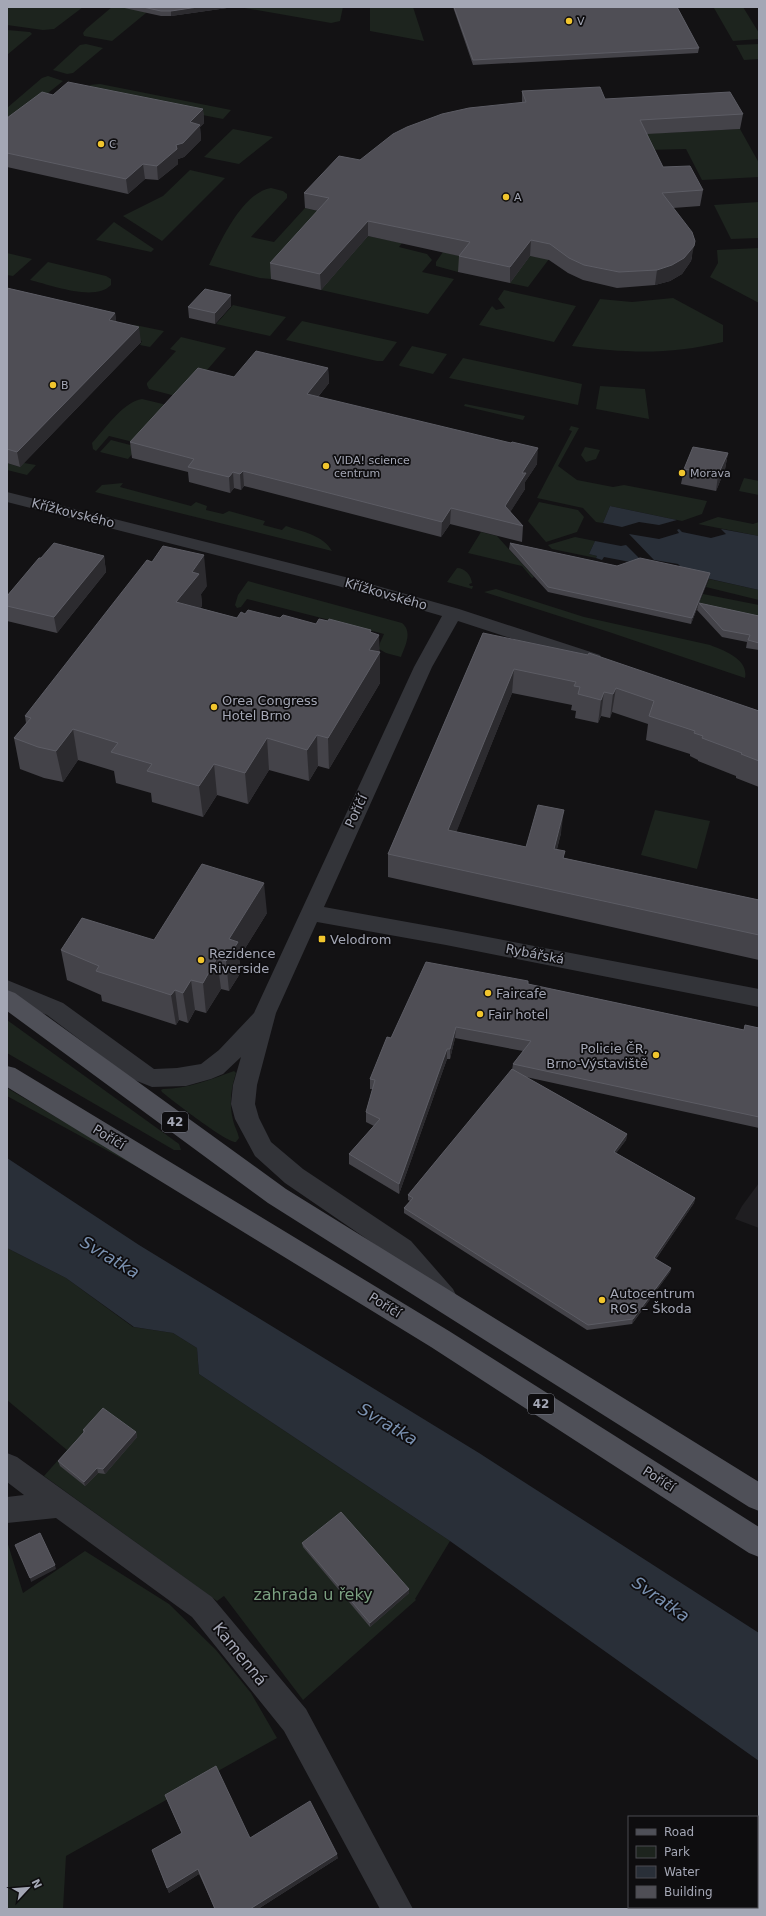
<svg xmlns="http://www.w3.org/2000/svg" width="766" height="1916" viewBox="0 0 766 1916" font-family="'DejaVu Sans',sans-serif">
<style>
.built{fill:#1f1e21}
.green{fill:#1d241e}
.water{fill:#292f38}
.lines{fill:none;stroke-linecap:round;stroke-linejoin:round}
.minor{fill:#333439;fill-rule:evenodd}
.primary{fill:#4f5058;fill-rule:evenodd}
.wall{fill:#444349}
.shaded-wall{fill:#2c2b2f}
.building{fill:#4f4e55;stroke:#5c5c64}
.poi-dot{fill:#f1c52d;stroke:#0e0d0f;stroke-width:1.5}
.labels{text-anchor:middle;dominant-baseline:central;stroke-width:3.5;stroke-linejoin:round;paint-order:stroke}
.far-poi-label{font-size:11px;fill:#a4a7b5;stroke:#0e0d0f;text-anchor:start}
.shield{fill:#0e0d0f;stroke:#777983;stroke-width:1}
.shield-label{font-size:12px;font-weight:bold;fill:#a4a7b5}
.street-label{font-size:13px;fill:#a4a7b5;stroke:#0e0d0f}
.poi-label{font-size:13px;fill:#a4a7b5;stroke:#0e0d0f;text-anchor:start}
.near-park-label{font-size:16px;fill:#7ba081;stroke:#0e0d0f}
.near-street-label{font-size:16px;fill:#a4a7b5;stroke:#0e0d0f}
.near-water-label{font-size:17px;font-style:italic;fill:#7a91b0;stroke:#0e0d0f}
</style>
<rect width="100%" height="100%" fill="#131214"/>
<!-- built -->
<path class="built" d="M759,1183V1228L735,1219L742,1206Z"/>
<!-- green -->
<g class="green">
<path d="M7,7H83L54,29L43,30L7,25Z"/>
<path d="M112,7H141L146,13L112,41L84,36L83,33L86,29Z"/>
<path d="M239,7H343L340,21L331,23Z"/>
<path d="M370,7H413L424,41L370,31Z"/>
<path d="M743,7L759,33V39L733,41L714,8Z"/>
<path d="M7,30L30,32L32,34L7,55Z"/>
<path d="M86,44L103,48L73,73L67,74L53,70L80,45Z"/>
<path d="M759,44V59L744,60L736,45Z"/>
<path d="M48,76L63,81L18,117L7,116V108L42,78Z"/>
<path d="M100,84L231,110L223,119L109,97L89,85Z"/>
<path d="M233,129L273,137L239,164L204,157Z"/>
<path d="M740,129L759,163V177L702,180L686,149L646,150L639,134Z"/>
<path d="M190,170L225,178L162,241L123,216L163,196Z"/>
<path d="M271,188L283,191L287,194V198L251,237L274,242L305,208L330,214L271,279L260,278L209,265C221,241 242,193 271,188Z"/>
<path d="M759,202V238L731,239L714,205Z"/>
<path d="M114,222L154,249L151,252L96,240Z"/>
<path d="M368,236L402,243L399,247L427,254L432,260L422,272L454,279L428,314L321,290Z"/>
<path d="M759,248V303L710,277L718,263L717,250Z"/>
<path d="M443,252L469,258L458,272L436,266V262Z"/>
<path d="M7,253L32,259L13,276L7,275Z"/>
<path d="M530,256L549,259L528,287L509,283Z"/>
<path d="M48,262L106,276L111,279V285C95,302 51,285 30,280Z"/>
<path d="M504,290L576,306L554,342L479,325L492,306L496,310L505,308L498,299Z"/>
<path d="M673,298L723,325V342C670,355 626,353 572,346L600,299L632,302Z"/>
<path d="M233,305L286,317L270,336L216,324Z"/>
<path d="M302,321L397,342L383,361H377L286,340Z"/>
<path d="M135,325L164,331L150,347L140,345L142,341L116,335L127,327Z"/>
<path d="M181,337L226,348L183,398L149,389L147,385V383L176,351L170,349Z"/>
<path d="M412,346L447,354L433,374L400,366L399,365Z"/>
<path d="M463,358L582,384L578,405L449,378Z"/>
<path d="M600,386L645,389L649,419L596,409Z"/>
<path d="M142,399L167,405L141,444L109,436L96,451L93,449L92,443C104,430 124,401 142,399Z"/>
<path d="M465,404L525,416L523,420L464,406Z"/>
<path d="M571,426L579,428L558,466L577,480L613,487L624,485L707,501L702,514L682,521L610,506L603,523L596,522L583,508L537,498L572,431L569,430Z"/>
<path d="M111,440L138,447L128,459L100,452Z"/>
<path d="M585,447L600,450L596,459L586,462L581,455Z"/>
<path d="M7,463L20,467L24,463L36,465L27,475L7,470Z"/>
<path d="M744,478L759,481V495L739,491Z"/>
<path d="M123,483L120,487L191,506L196,502L207,506L206,510L223,514L229,511L265,521L263,525L282,530L286,526C303,532 323,535 332,551L95,492L102,485Z"/>
<path d="M539,502L578,510L584,517L577,532L546,542L528,521Z"/>
<path d="M718,517L753,524L759,522V536L698,524Z"/>
<path d="M481,532L497,536L534,577L532,578L522,566L468,553Z"/>
<path d="M575,537L595,541L589,554L597,556L596,558L552,549L548,545Z"/>
<path d="M457,568C465,568 471,575 472,583L469,584L470,586H473L472,589L447,582Z"/>
<path d="M709,579L759,590V600L706,587Z"/>
<path d="M248,581L402,623C413,632 405,646 401,657L386,653L379,649L380,643L384,634L247,599L241,607L237,608L235,605L238,595Z"/>
<path d="M496,589L584,617L710,645C723,650 749,659 745,678L609,632L484,592Z"/>
<path d="M703,594L759,605V623L687,606L691,597L701,599Z"/>
<path d="M655,810L710,821L697,869L641,855Z"/>
<path d="M7,1020L179,1144L181,1150H174L7,1053Z"/>
<path d="M234,1071L236,1073C231,1088 229,1104 233,1120C234,1126 238,1132 239,1138L236,1142C227,1143 173,1101 162,1092L161,1090L163,1089C187,1089 212,1079 234,1071Z"/>
<path d="M7,1088L176,1188L7,1096Z"/>
<path d="M7,1248L66,1278L133,1327L173,1333L197,1348L199,1374L450,1541L415,1599L416,1600L303,1700L224,1596L217,1601L44,1476L67,1450L7,1400Z"/>
<path d="M7,1541L23,1593L85,1551L169,1604L216,1650L251,1693L277,1738L66,1856L63,1909H7Z"/>
</g>
<!-- water -->
<g class="water">
<path d="M610,506L677,520L659,525L639,522L622,527L603,523Z"/>
<path d="M679,529L682,532L711,538L726,534L721,529L759,536V590L688,574L678,564L654,560L629,534L659,539L679,533L677,530Z"/>
<path d="M595,541L621,546L626,545L646,565L604,557L602,560L596,558L597,556L589,554Z"/>
<path d="M7,1158L139,1245L479,1453L759,1633V1761L450,1541L199,1374L197,1348L173,1333L134,1327L66,1278L7,1248Z"/>
</g>
<g class="lines">
<!-- minor -->
<g class="minor">
<path d="M7,492L349,578L459,609L600,655L602,659L600,663L593,665L458,621L432,667L324,907L446,929L759,989V1007L446,945L317,922L276,1013L257,1085L255,1104L259,1118L271,1142L303,1169L411,1241L453,1289L457,1297L453,1305L444,1308L435,1305L393,1257L285,1183L255,1156L235,1119L231,1104L233,1085L241,1057L223,1074L211,1079L186,1086L152,1087L132,1079L47,1015L7,998V980L63,1003L154,1069L177,1068L201,1064L219,1050L254,1013L414,667L442,616L338,586L7,502Z"/>
<path d="M7,1453L17,1457L212,1597L306,1709L413,1909H380L284,1731L192,1617L56,1518L7,1523V1497L24,1495L7,1482Z"/>
</g>
<!-- primary -->
<g class="primary">
<path d="M7,990L15,993L286,1189L759,1482V1511L749,1507L268,1203L7,1011Z"/>
<path d="M7,1066L15,1068L449,1331L759,1527V1557L749,1553L431,1347L7,1087Z"/>
</g>
</g>
<!-- wall -->
<g class="wall">
<path d="M120,7H227V8L171,16H161Z"/>
<path d="M453,7H677L699,48L698,53L473,65Z"/>
<path d="M522,91L605,99L743,114L740,129L647,134L663,167L703,190L700,206L673,208L692,257L691,261L682,274L670,281L655,285L617,288L583,280L568,273L549,260L530,256L510,283L458,272L459,256L368,236L321,290L271,279L270,263L318,211L305,208L304,193L360,160L522,102Z"/>
<path d="M53,95L203,109L204,123L200,127L201,140L184,157L178,159V164L158,180L145,179L128,194L7,167V118Z"/>
<path d="M7,288L115,313L116,321L141,342L20,467L7,463Z"/>
<path d="M231,306L215,324L189,318L188,307Z"/>
<path d="M328,368L329,383L318,397L537,464L525,482V489L510,512L523,526L522,542L450,524L441,537L244,486L241,490L234,488L230,493L189,482L188,472L132,458L130,442L234,377Z"/>
<path d="M728,453L725,469L716,491L681,484L684,469Z"/>
<path d="M510,543L617,566L709,578L699,603L759,616V650L746,648L747,642L722,637L697,610L698,606L691,624L548,592L509,549Z"/>
<path d="M104,556L106,572L57,633L7,621V596L41,558Z"/>
<path d="M207,586L201,594L202,606L200,608L237,618L245,614L316,624L328,621L371,630V633L379,635L380,683L329,769L318,766L309,781L269,770L248,804L217,795L203,817L152,802L151,793L116,783L114,771L78,760L63,782L44,778L20,769L14,738L26,723L25,716Z"/>
<path d="M483,633L759,711V787L736,778V776L698,761V760L690,756V754L646,740L648,724L612,712L610,718L601,716L598,723L575,718L576,711L571,710L572,705L512,693L456,832L526,847L561,833L557,849L564,858L759,900V960L388,877V854Z"/>
<path d="M267,913L239,958L241,972L229,991L221,989L206,1013L195,1010L188,1023L179,1020L176,1025L102,1001L101,995L67,980L61,950L154,940Z"/>
<path d="M528,981V984L744,1030L759,1028V1128L526,1077L627,1134L626,1140L616,1153L695,1198L694,1203L656,1259L671,1268L670,1272L632,1324L587,1330L404,1213V1208L410,1201L408,1200V1195L512,1070L513,1064L523,1051L455,1038L450,1059H447L399,1194L349,1164V1154L374,1126L366,1122V1112L373,1089H370V1079L391,1038Z"/>
<path d="M83,1430L136,1432L137,1437L105,1474L98,1473L85,1486L60,1466L58,1461L83,1433Z"/>
<path d="M302,1543L409,1589V1593L370,1627L303,1547Z"/>
<path d="M165,1795L250,1838L338,1858L258,1909H215L199,1874L169,1893L152,1850L182,1834Z"/>
</g>
<!-- shaded-wall -->
<g class="shaded-wall">
<path d="M198,7H227V8L171,16V11Z"/>
<path d="M203,109L204,123L200,127L201,140L184,157L178,159V164L158,180L157,166L176,145L190,122Z"/>
<path d="M143,164L145,179L128,194L126,179Z"/>
<path d="M368,221V236L321,290L320,274Z"/>
<path d="M531,240L530,256L510,283V267Z"/>
<path d="M695,241L691,261L682,274L670,281L655,285L657,270Z"/>
<path d="M231,295V306L215,324V313Z"/>
<path d="M115,313L117,328L109,320Z"/>
<path d="M139,327L141,342L20,467L17,452Z"/>
<path d="M328,368L329,383L307,410V394Z"/>
<path d="M538,448L537,464L525,482V489L504,522L505,506L522,473Z"/>
<path d="M728,453L725,469L716,491L718,475Z"/>
<path d="M243,471L244,486L241,490L240,474Z"/>
<path d="M233,472L234,488L230,493L229,477Z"/>
<path d="M451,508L450,524L441,537L442,522Z"/>
<path d="M204,555L207,586L201,594L202,606L180,633L176,602L192,572Z"/>
<path d="M104,556L106,572L57,633L54,617Z"/>
<path d="M710,573L709,578L699,603L698,606L691,624L692,618Z"/>
<path d="M371,630L372,646L379,635V654L380,652V683L329,769L328,738Z"/>
<path d="M514,669L512,693L448,853V830Z"/>
<path d="M616,688L612,712L610,718L613,694Z"/>
<path d="M604,692L601,716L598,723L601,700Z"/>
<path d="M73,729L78,760L63,782L56,751Z"/>
<path d="M317,735L318,766L309,781L307,750Z"/>
<path d="M267,738L269,770L248,804L245,773Z"/>
<path d="M214,764L217,795L203,817L199,786Z"/>
<path d="M564,810L561,833L551,872L554,849Z"/>
<path d="M264,883L267,913L239,958L241,972L229,991L226,961L229,939Z"/>
<path d="M217,958L221,989L206,1013L203,983Z"/>
<path d="M191,980L195,1010L188,1023L183,993Z"/>
<path d="M175,990L179,1020L176,1025L171,995Z"/>
<path d="M456,1027L455,1038L450,1059V1049Z"/>
<path d="M447,1049V1059L399,1194V1184Z"/>
<path d="M627,1134L626,1140L613,1157L614,1152Z"/>
<path d="M695,1198L694,1203L653,1263L654,1258Z"/>
<path d="M671,1268L670,1272L632,1324L633,1319Z"/>
<path d="M136,1432L137,1437L105,1474L103,1469Z"/>
<path d="M97,1468L98,1473L85,1486L84,1482Z"/>
<path d="M55,1565L56,1569L31,1582L30,1578Z"/>
<path d="M409,1589V1593L370,1627V1623Z"/>
<path d="M337,1854L338,1858L258,1909H250Z"/>
<path d="M198,1869L199,1874L169,1893L167,1888Z"/>
</g>
<!-- building -->
<g class="building">
<path d="M143,7H198L171,11H161Z"/>
<path d="M454,7H677L699,48L473,60Z"/>
<path d="M68,82L203,109L190,122L200,125L183,143L176,145L177,149L157,166L143,164L126,179L7,153V118L42,92L53,95Z"/>
<path d="M600,87L605,99L730,92L743,114L640,120L663,167L690,166L703,190L662,193L692,232L695,241L694,246L684,258L672,265L657,270L619,272L584,265L569,258L550,244L531,240L510,267L459,256L470,242L368,221L320,274L270,263L329,198L304,193L339,156L360,160L393,134L407,127L442,114L469,108L526,102L522,91Z"/>
<path d="M7,288L115,313L109,320L139,327L17,452L7,449Z"/>
<path d="M205,289L231,295L215,313L188,307Z"/>
<path d="M256,351L328,368L307,394L511,443L512,442L538,448L522,473H526L505,506L523,526L451,508L442,522L243,471L240,474L233,472L229,477L188,467L194,459L130,442L198,368L234,377Z"/>
<path d="M693,447L728,453L718,475L684,469Z"/>
<path d="M54,543L104,556L54,617L7,606V596L39,558H41Z"/>
<path d="M510,543L617,566L640,558L710,573L692,618L548,587Z"/>
<path d="M163,546L204,555L192,572L199,574L176,602L237,618L241,612L245,614L248,610L280,618L283,615L316,624L319,619L328,621L329,619L371,630L370,632L379,635L369,650L380,652L328,738L317,735L307,750L267,738L245,773L214,764L199,786L147,771L152,764L111,752L118,743L73,729L56,751L38,747L14,738L31,718L25,716L147,560L152,562Z"/>
<path d="M699,603L759,616V643L748,640L750,635L723,630Z"/>
<path d="M483,633L588,655L589,653L759,711V761L741,754L742,753L702,738L703,736L694,733L695,731L649,716L654,701L616,688L613,694L604,692L601,700L578,694L580,687L574,686L576,682L514,669L448,830L526,847L538,805L564,810L554,849L565,851L563,858L759,900V935L388,854Z"/>
<path d="M202,864L264,883L229,939L238,942L226,961L217,958L203,983L191,980L183,993L175,990L171,995L96,971L99,966L61,950L82,918L154,940Z"/>
<path d="M426,962L528,981V984L744,1030L745,1025L759,1028V1117L513,1064L531,1041L456,1027L450,1049H447L399,1184L349,1154L380,1119L366,1112L375,1080L370,1079L387,1037L391,1038Z"/>
<path d="M512,1069L627,1134L614,1152L695,1198L654,1258L671,1268L633,1319L588,1325L404,1208L413,1198L408,1195Z"/>
<path d="M103,1408L136,1432L103,1469L97,1468L84,1482L58,1461L85,1431L83,1430Z"/>
<path d="M341,1512L409,1589L370,1623L302,1543Z"/>
<path d="M40,1533L55,1565L30,1578L15,1545Z"/>
<path d="M216,1766L250,1838L310,1801L337,1854L250,1909H215L198,1869L167,1888L152,1850L182,1833L165,1795Z"/>
</g>
<!-- markers -->
<g class="poi-dot">
<circle cx="569" cy="21" r="4"/>
<circle cx="101" cy="144" r="4"/>
<circle cx="506" cy="197" r="4"/>
<circle cx="53" cy="385" r="4"/>
<circle cx="326" cy="466" r="4"/>
<circle cx="682" cy="473" r="4"/>
<circle cx="214" cy="707" r="4"/>
<rect x="318" y="935" width="8" height="8" rx="2"/>
<circle cx="201" cy="960" r="4"/>
<circle cx="488" cy="993" r="4"/>
<circle cx="480" cy="1014" r="4"/>
<circle cx="656" cy="1055" r="4"/>
<circle cx="602" cy="1300" r="4"/>
</g>
<g class="labels">
<!-- far-poi labels -->
<g class="far-poi-label">
<text x="577" y="21">V</text>
<text x="109" y="144">C</text>
<text x="514" y="197">A</text>
<text x="61" y="385">B</text>
<text x="334" y="460">VIDA! science<tspan x="334" dy="13">centrum</tspan></text>
<text x="690" y="473">Morava</text>
</g>
<!-- shield labels -->
<g class="shield">
<rect x="162" y="1112" width="26" height="20" rx="3"/>
<rect x="528" y="1394" width="26" height="20" rx="3"/>
</g>
<g class="shield-label">
<text x="175" y="1122">42</text>
<text x="541" y="1404">42</text>
</g>
<!-- street labels -->
<g class="street-label">
<text transform="translate(73 513) rotate(14)">Křížkovského</text>
<text transform="translate(386 594) rotate(16)">Křížkovského</text>
<text transform="translate(356 811) rotate(-65)">Poříčí</text>
<text transform="translate(535 954) rotate(11)">Rybářská</text>
<text transform="translate(109 1137) rotate(31)">Poříčí</text>
<text transform="translate(385 1305) rotate(32)">Poříčí</text>
<text transform="translate(659 1479) rotate(33)">Poříčí</text>
</g>
<!-- poi labels -->
<g class="poi-label">
<text x="222" y="700">Orea Congress<tspan x="222" dy="15">Hotel Brno</tspan></text>
<text x="330" y="939">Velodrom</text>
<text x="209" y="953">Rezidence<tspan x="209" dy="15">Riverside</tspan></text>
<text x="496" y="993">Faircafe</text>
<text x="488" y="1014">Fair hotel</text>
<text x="648" y="1048" text-anchor="end">Policie ČR,<tspan x="648" dy="15">Brno-Výstaviště</tspan></text>
<text x="610" y="1293">Autocentrum<tspan x="610" dy="15">ROS – Škoda</tspan></text>
</g>
<!-- near-park labels -->
<g class="near-park-label">
<text x="313" y="1594">zahrada u řeky</text>
</g>
<!-- near-street labels -->
<g class="near-street-label">
<text transform="translate(240 1654) rotate(51)">Kamenná</text>
</g>
<!-- near-water labels -->
<g class="near-water-label">
<text transform="translate(110 1257) rotate(31)">Svratka</text>
<text transform="translate(388 1424) rotate(31)">Svratka</text>
<text transform="translate(661 1599) rotate(35)">Svratka</text>
</g>
</g>
<!-- border -->
<rect width="766" height="1916" fill="none" stroke="#a4a7b5" stroke-width="16"/>
<!-- legend -->
<rect x="628" y="1816" width="130" height="92" fill="#0e0d0f" stroke="#4a4b51"/>
<rect x="636" y="1829" width="20" height="6" fill="#4f5058" stroke="#4a4b51"/>
<text x="664" y="1836" font-size="12" fill="#a4a7b5">Road</text>
<rect x="636" y="1846" width="20" height="12" fill="#1d241e" stroke="#4a4b51"/>
<text x="664" y="1856" font-size="12" fill="#a4a7b5">Park</text>
<rect x="636" y="1866" width="20" height="12" fill="#292f38" stroke="#4a4b51"/>
<text x="664" y="1876" font-size="12" fill="#a4a7b5">Water</text>
<rect x="636" y="1886" width="20" height="12" fill="#4f4e55" stroke="#4a4b51"/>
<text x="664" y="1896" font-size="12" fill="#a4a7b5">Building</text>
<!-- north arrow -->
<g transform="translate(28 1888) rotate(64)" stroke="#0e0d0f" stroke-width="3" paint-order="stroke">
<path d="M0-3L7 15L0 10L-7 15Z" fill="#a4a7b5"/>
<text y="-6" font-size="11" font-weight="bold" text-anchor="middle" fill="#a4a7b5">N</text>
</g>
</svg>
